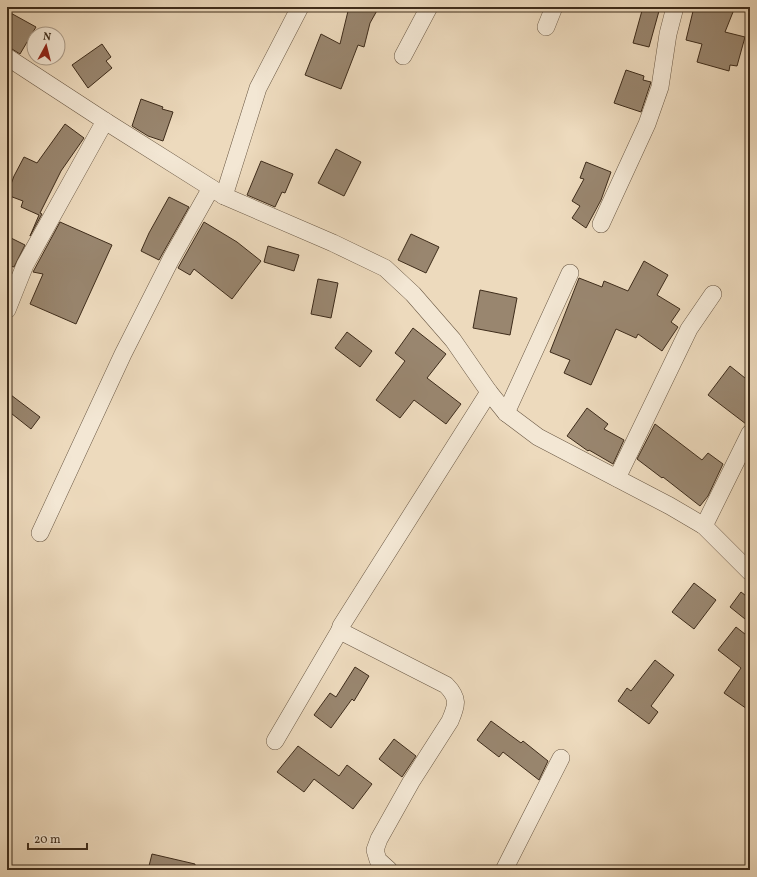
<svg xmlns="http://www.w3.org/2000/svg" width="757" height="877" viewBox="0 0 757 877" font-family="Vollkorn,serif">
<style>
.building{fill:#99866f;stroke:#3e2c1b}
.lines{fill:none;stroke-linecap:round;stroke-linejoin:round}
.street-casing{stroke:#6a5844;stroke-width:18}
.street{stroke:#f3e7d4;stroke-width:17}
</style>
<rect width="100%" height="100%" fill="#eddabd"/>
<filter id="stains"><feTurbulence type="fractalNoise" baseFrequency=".005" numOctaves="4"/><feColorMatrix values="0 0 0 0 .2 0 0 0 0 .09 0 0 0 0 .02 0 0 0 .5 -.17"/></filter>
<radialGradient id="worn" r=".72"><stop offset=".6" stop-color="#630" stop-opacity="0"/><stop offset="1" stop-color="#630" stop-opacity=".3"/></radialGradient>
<!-- building -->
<g class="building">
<path d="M349,7H379L370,23L364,47L358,45L341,89L305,75L321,34L340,44Z"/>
<path d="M643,7L659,11L649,47L633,43Z"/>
<path d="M694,7H735L725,32L745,37L737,66L730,65L729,71L697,62L702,44L686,40Z"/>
<path d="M7,11L36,27L20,54L12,49L7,47Z"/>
<path d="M102,44L111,57L106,61L112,68L88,88L72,65Z"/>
<path d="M626,70L644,76L643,80L651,82L641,112L614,103Z"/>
<path d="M141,99L163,107L162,109L173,112L163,141L148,136L132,126Z"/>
<path d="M65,124L84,138L61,171L40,213L42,214L30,236L39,215L21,207L23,201L7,195L14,176L24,157L37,163Z"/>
<path d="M336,149L361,162L344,196L318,183Z"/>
<path d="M261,161L293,174L285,193L282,192L275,207L247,195Z"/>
<path d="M586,162L611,172L601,200L586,228L572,218L580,206L572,201L584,179L580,178Z"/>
<path d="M169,197L189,207L159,260L141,251L149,233Z"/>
<path d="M60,222L112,245L76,324L30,304L43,274L33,272Z"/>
<path d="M204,222L237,242L261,261L232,299L194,269L190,275L178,268Z"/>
<path d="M411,234L439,247L426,273L398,260Z"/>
<path d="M7,236L25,245L14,267L7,265Z"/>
<path d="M268,246L299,255L294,271L264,262Z"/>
<path d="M644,261L668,275L657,295L680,309L671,322L678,327L662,351L638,334L636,338L616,329L591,385L564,373L570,360L550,352L579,278L602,287L604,281L628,291Z"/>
<path d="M318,279L338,283L331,318L311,314Z"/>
<path d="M480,290L517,298L510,335L473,328Z"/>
<path d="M413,328L446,354L427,378L461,404L446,424L414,400L400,418L376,400L405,361L395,353Z"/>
<path d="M347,332L372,351L360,367L335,348Z"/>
<path d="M730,366L750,382V423L746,424L708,395Z"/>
<path d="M7,392L40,417L31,429L7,410Z"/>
<path d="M587,408L608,424L604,429L624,440L613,464L589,450L588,451L567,436Z"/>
<path d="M655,424L702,460L708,453L723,464L708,496L700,506L663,477L662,478L637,459Z"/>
<path d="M694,583L716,600L694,629L672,612Z"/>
<path d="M741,592L750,599V623L730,607Z"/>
<path d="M736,627L750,638V711L724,693L741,668L718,650Z"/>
<path d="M655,660L674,675L651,706L658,712L649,724L618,701L627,688L631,691Z"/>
<path d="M355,667L369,676L354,701L352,699L331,728L314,715L330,693L336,697Z"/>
<path d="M491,721L521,743L523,741L548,761L539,780L503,752L499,757L477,740Z"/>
<path d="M394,739L416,756L402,777L379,759Z"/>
<path d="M298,746L339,776L347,765L372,784L353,809L314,779L304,792L277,772Z"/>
<path d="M152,854L195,864V870H148Z"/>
</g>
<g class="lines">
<defs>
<g id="street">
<path d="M546,27L554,7"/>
<path d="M403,56L429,7"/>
<path d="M7,57L105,121L224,196L333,243L385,268L413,294L453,340L489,392L506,413L538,437L670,506L704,526L750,572"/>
<path d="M224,196L258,88L300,7"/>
<path d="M601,224L647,124L660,87L668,34L675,7"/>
<path d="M7,310L25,265L105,121"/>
<path d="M506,413L570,273"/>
<path d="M617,478L689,329L713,294"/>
<path d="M704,526L750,433"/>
<path d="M40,533L123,354L171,259L211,188"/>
<path d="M275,741L340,630"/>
<path d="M389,870L378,860L375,850L379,839L411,782L450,721C457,705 459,698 446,685L342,632L340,630L341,626L489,392"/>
<path d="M504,870L561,758"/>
</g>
</defs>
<!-- street casing -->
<use href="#street" class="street-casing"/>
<!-- street -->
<use href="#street" class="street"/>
</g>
<!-- margin -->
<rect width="757" height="877" fill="none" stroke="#eddabd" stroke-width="24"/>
<rect x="8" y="8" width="741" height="861" fill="none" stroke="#3e2c1b" stroke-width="2"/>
<rect x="12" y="12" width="733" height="853" fill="none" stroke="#3e2c1b"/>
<!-- north arrow -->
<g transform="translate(46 46) rotate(7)"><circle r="19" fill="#f3e7d4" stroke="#ab9c8a"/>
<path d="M0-3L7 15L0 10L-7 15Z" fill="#8f2418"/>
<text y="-6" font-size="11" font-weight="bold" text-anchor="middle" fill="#3e2c1b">N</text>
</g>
<!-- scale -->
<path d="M28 843v6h59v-6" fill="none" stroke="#3e2c1b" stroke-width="2"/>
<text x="34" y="843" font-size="12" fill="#3e2c1b" stroke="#f3e7d4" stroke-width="3" paint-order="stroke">20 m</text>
<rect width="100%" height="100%" filter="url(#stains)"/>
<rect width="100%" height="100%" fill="url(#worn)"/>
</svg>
